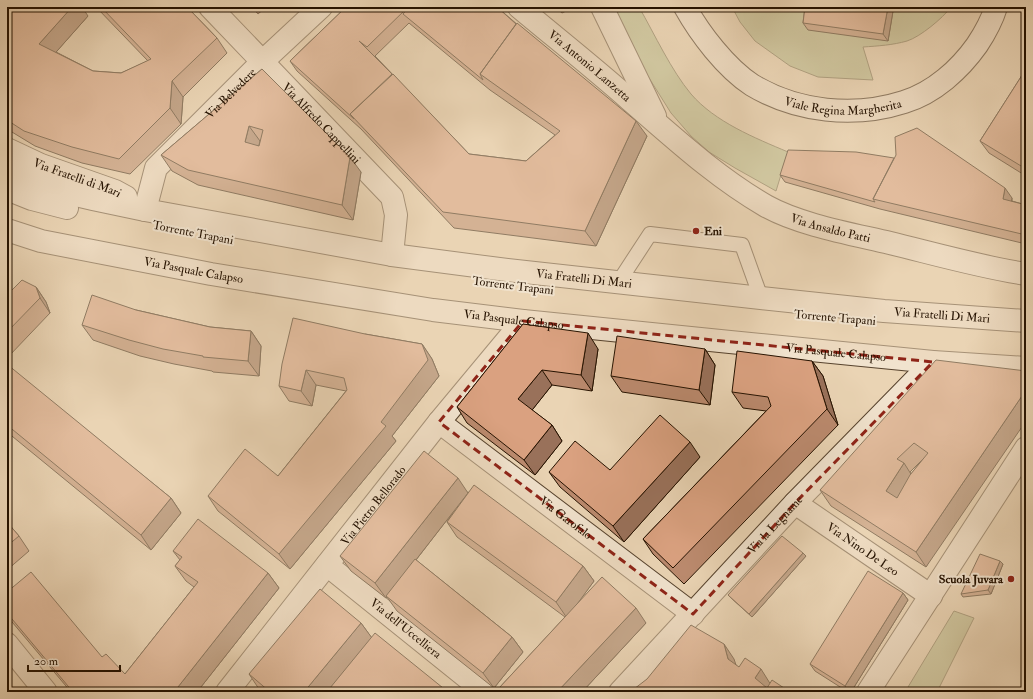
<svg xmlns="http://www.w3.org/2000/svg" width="1033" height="699" font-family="'IM FELL Double Pica',serif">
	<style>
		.green { fill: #b7bc8c; stroke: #6e6746 }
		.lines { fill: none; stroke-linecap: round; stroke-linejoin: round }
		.lane-casing { stroke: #56422d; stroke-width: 16 }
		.street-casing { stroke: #56422d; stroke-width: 24 }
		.secondary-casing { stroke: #251200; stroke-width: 24 }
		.lane { stroke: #f1e3ce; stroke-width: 14 }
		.street { stroke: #f1e3ce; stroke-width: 22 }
		.secondary { stroke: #f1e3ce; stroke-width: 22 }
		.wall { fill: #bb8a6e; stroke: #251200; fill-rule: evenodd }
		.shaded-wall { fill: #99715a; stroke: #251200 }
		.building { fill: #daa180; stroke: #251200; fill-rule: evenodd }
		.marked { fill: none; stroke: #8f2418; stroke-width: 3; stroke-dasharray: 8 5; stroke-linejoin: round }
		.poi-dot { fill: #8f2418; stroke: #f1e3ce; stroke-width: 1.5 }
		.labels { text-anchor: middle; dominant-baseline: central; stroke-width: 4; stroke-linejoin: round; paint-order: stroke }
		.street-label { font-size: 12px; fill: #251200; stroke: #f1e3ce }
		.poi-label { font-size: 12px; font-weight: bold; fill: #251200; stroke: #f1e3ce; text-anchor: start }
	</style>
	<rect width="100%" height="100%" fill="#ead4b4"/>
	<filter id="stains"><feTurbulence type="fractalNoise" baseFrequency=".005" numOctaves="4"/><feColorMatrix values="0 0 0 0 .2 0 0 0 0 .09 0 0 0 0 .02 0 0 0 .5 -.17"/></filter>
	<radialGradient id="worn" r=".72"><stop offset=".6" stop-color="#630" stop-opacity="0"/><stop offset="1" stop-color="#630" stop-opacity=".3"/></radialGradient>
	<path class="green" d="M612,7H639C655,35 671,70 691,94C715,122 755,138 788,152L776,191L735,168L709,152L691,136L671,113L639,62Z
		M732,7H951C943,18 920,37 907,41C893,45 878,46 863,47L873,80L818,77L790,66L755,41L740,22Z
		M954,611L974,618L937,692H905Z"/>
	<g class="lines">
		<g class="lane-casing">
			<path id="lane" d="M618,283L650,234L742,245L761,298"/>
		</g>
		<g class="street-casing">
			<g id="street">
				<path id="s1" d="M210,7L392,197L396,215L392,255"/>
				<path id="s2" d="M519,7C556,38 594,68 630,100C674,138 716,177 766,206C800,225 852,234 890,243C935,254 980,267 1026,274"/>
				<path d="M602,7L655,116"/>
				<path id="s3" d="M7,149L41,165L115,191L126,197"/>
				<path id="s4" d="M7,172L46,188L93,199L145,210L392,255L507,270L761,298L884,311L1026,321"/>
				<path d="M7,189L32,199L67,208"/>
				<path id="s5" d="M145,210L156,168L263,61L321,7"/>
				<path id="s6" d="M7,230L41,241L211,274L433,310L523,321L730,342L933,362L1026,368"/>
				<path id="s7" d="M439,422L693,614"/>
				<path id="s8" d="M795,503L931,596"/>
				<path id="s9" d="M327,565L485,692"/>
				<path d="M7,644L46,692"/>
				<path id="s10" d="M227,692L439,422L523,321"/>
				<path id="s11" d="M620,692L795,503L933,362"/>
				<path d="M868,692L1026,448"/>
			</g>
		</g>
		<g class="secondary-casing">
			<g id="secondary">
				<path id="s12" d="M685,7C700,34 726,68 752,85C797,112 854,118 904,102C934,93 960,69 977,45C985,33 992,20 996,7"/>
			</g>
		</g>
		<use href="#lane" class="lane"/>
		<use href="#street" class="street"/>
		<use href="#secondary" class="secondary"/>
	</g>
	<path class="wall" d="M7,7L88,16L56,52L93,71L121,73L148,61L96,7H187L217,38L227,53L183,97L181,124L130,174L82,163L35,146L7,129Z
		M252,7H266L258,14Z
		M346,7H497L647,136L596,246L454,228L361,129L297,71L290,61ZM409,23L490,90L555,135L526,161L469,154L375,56Z
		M555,7H572V8L562,13Z
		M805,7H891L893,11L888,41L808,30L803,23Z
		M262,69L361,172L353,220L198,185L172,171L161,155Z
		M1026,69V176L989,153L980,141Z
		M780,175L1012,198V201L1026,205V244L880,209L785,182Z
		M7,287L11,291L36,287L46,302L50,313L9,356L7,353Z
		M136,310L210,327L251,331L261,346L259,376L213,372L212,371L174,364L140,356L93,340L82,325Z
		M523,324L598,349L592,391L552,385L532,410L552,425L562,441L535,475L467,423L457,407Z
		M365,334L422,344L432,359L439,376L392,436L396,441L290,569L218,511L208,496L278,476L346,391L316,385L312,406L289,401L279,386Z
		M705,349L715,365L710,405L622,392L611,376Z
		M812,361L823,376L838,425L684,584L653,554L643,539L766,411L743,408L732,392Z
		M7,366L171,498L181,513L151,550L7,432Z
		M1026,371L926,567L831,506L820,490ZM923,459L911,474L910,472Z
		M700,457L624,542L560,487L549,472L610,470Z
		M468,492L583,566L594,581L577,604L646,623L582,692H504L500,687L565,617L457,537L447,522L453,512L416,560L512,637L523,652L494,688L397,611L387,597L386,598L351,571L340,556Z
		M7,522L19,536L29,551L7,570Z
		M173,551L268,573L279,588L197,692H71L7,616V592L125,674L194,587L186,581L175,566L180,560Z
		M803,553L806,556L752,617L731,598L728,595Z
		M1000,561L1003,564L991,594L963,597L961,594Z
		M903,593L908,600L851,692H848L815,671L810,664Z
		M361,623L371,637L448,692H333L330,688L327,692H263L259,689L249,674Z"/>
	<path class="shaded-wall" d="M72,7H82L88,16L50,59L39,44Z
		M888,7H891L893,11L888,41L883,34Z
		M172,81L183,97L181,124L170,108Z
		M636,121L647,136L596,246L585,231Z
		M249,126L260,141L256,158L245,142Z
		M350,157L361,172L353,220L342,205Z
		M1005,188L1012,198L1010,209L1003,199Z
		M36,287L46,302L50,313L40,298Z
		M251,331L261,346L259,376L248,361Z
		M588,333L598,349L592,391L581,375Z
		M422,344L432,359L439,376L392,436L396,441L290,569L279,554Z
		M705,349L715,365L710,405L699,390Z
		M812,361L823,376L838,425L827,409Z
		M306,370L316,385L312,406L301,391Z
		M542,370L552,385L529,414L518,399Z
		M1026,390V421L926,567L916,552Z
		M552,425L562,441L535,475L524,460Z
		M690,442L700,457L624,542L613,526Z
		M904,463L914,479L897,506L886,491Z
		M458,478L468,493L387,597L386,596L387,597L386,598L375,583Z
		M171,498L181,513L151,550L141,535Z
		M803,553L806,556L752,617L749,614Z
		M1000,561L1003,564L991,594L988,590Z
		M583,566L594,581L567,618L556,602Z
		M268,573L279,588L197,692H174Z
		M903,593L908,600L851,692H849L845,686Z
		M636,608L646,623L582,692H557Z
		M361,623L372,638L327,692H304Z
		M512,637L523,652L494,688L483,673Z
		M724,644L734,659L739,674L728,659Z
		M761,669L771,685L766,692L755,678Z"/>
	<path class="building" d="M7,7H72L39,44L93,71L121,73L151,59L101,7H187L217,38L172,81L170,108L119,159L72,147L24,131L7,120Z
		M346,7H408L367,47L359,41L392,74L350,114L354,119L290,61Z
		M409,7H497L516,24L480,74L483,80L403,14Z
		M805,7H888L883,34L803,23Z
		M517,23L636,121L585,231L443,212L350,114L393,74L469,154L526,161L560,131L480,74Z
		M262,69L350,157L342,205L188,170L161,155ZM249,126L263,130L259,146L245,142Z
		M1026,69V169L980,141Z
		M917,128L1005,188L1003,199L1026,205V235L873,199L896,155L895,137Z
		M788,150L856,152L894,158L873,199L875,202L780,175Z
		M22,280L36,287L40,298L7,332V287L11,291Z
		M92,295L136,310L210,327L251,331L248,361L203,357V356L163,349L129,340L82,325Z
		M293,318L365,334L422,344L428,360L381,422L386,426L279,554L208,496L245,449L278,476L347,390L344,378L306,370L301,391L279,386L282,364Z
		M523,324L588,333L581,375L542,370L518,399L552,425L524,460L457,407Z
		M617,336L705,349L699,390L611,376Z
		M737,351L812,361L827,409L673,568L643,539L771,406L768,397L732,392Z
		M936,360L1026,371V390L916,552L820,490ZM914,443L928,453L910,475L897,498L886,491L904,463L897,459Z
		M8,365L171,498L141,535L7,425V366Z
		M660,415L690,442L613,526L549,472L575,441L610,470Z
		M424,451L458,478L375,583L340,556Z
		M474,485L583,566L556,602L447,522Z
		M198,519L268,573L174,692H73L7,613V592L31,572L102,657L106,654L125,674L198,582L175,566L182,557L173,551Z
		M7,522L19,536L7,546Z
		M782,536L803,553L749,614L728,595Z
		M980,554L1000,561L988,590L961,594Z
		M415,559L512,637L483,673L386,596Z
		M868,571L903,593L845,686L810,664Z
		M602,577L636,608L557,692H506L500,687Z
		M320,589L361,623L304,692H270L249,674Z
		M691,625L724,644L728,659L739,667L745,658L761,669L755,678L767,688L772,680L790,692H631L634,689L647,679Z
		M375,633L448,692H335L330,688Z"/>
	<path d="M0 0H1033V699H0ZM523,321L933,362L795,503L693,614L439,422Z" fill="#ead4b4" fill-opacity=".55" fill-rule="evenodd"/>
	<path class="marked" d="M523,321L933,362L795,503L693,614L439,422Z"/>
	<g class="poi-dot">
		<circle cx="696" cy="231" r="4"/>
		<circle cx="1011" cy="579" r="4"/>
	</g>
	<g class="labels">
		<g class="street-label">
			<text stroke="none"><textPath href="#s2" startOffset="92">Via Antonio Lanzetta</textPath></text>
			<text stroke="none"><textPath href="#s5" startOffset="149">Via Belvedere</textPath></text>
			<text stroke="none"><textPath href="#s12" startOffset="199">Viale Regina Margherita</textPath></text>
			<text stroke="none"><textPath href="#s1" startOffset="161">Via Alfredo Cappellini</textPath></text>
			<text stroke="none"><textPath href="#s3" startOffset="76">Via Fratelli di Mari</textPath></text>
			<text stroke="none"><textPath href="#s2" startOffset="386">Via Ansaldo Patti</textPath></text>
			<text transform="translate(193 233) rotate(11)">Torrente Trapani</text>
			<text stroke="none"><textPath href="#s6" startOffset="191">Via Pasquale Calapso</textPath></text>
			<text stroke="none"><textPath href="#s4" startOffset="588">Via Fratelli Di Mari</textPath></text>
			<text transform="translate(513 286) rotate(7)">Torrente Trapani</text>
			<text stroke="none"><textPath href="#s4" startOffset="948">Via Fratelli Di Mari</textPath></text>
			<text transform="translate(835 318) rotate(5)">Torrente Trapani</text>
			<text stroke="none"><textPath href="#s6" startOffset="515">Via Pasquale Calapso</textPath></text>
			<text stroke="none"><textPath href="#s6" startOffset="839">Via Pasquale Calapso</textPath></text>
			<text stroke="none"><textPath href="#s10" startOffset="237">Via Pietro Bellorado</textPath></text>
			<text stroke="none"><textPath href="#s7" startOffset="159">Via Garofalo</textPath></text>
			<text stroke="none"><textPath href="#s11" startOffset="228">Via la Legname</textPath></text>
			<text stroke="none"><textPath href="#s8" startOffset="82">Via Nino De Leo</textPath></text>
			<text stroke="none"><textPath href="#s9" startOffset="101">Via dell'Uccelliera</textPath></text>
		</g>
		<g class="poi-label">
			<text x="704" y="231">Eni</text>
			<text x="1003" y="579" text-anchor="end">Scuola Juvara</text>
		</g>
	</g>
	<rect width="1033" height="699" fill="none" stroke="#ead4b4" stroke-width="24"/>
	<rect x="8" y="8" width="1017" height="683" fill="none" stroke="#251200" stroke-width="2"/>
	<rect x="12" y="12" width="1009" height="675" fill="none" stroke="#251200"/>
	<path d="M28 665v6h92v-6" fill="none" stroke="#251200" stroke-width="2"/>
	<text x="34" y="665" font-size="12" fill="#251200" stroke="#f1e3ce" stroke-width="3" paint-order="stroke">20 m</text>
	<rect width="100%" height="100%" filter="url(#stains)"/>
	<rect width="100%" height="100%" fill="url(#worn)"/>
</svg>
